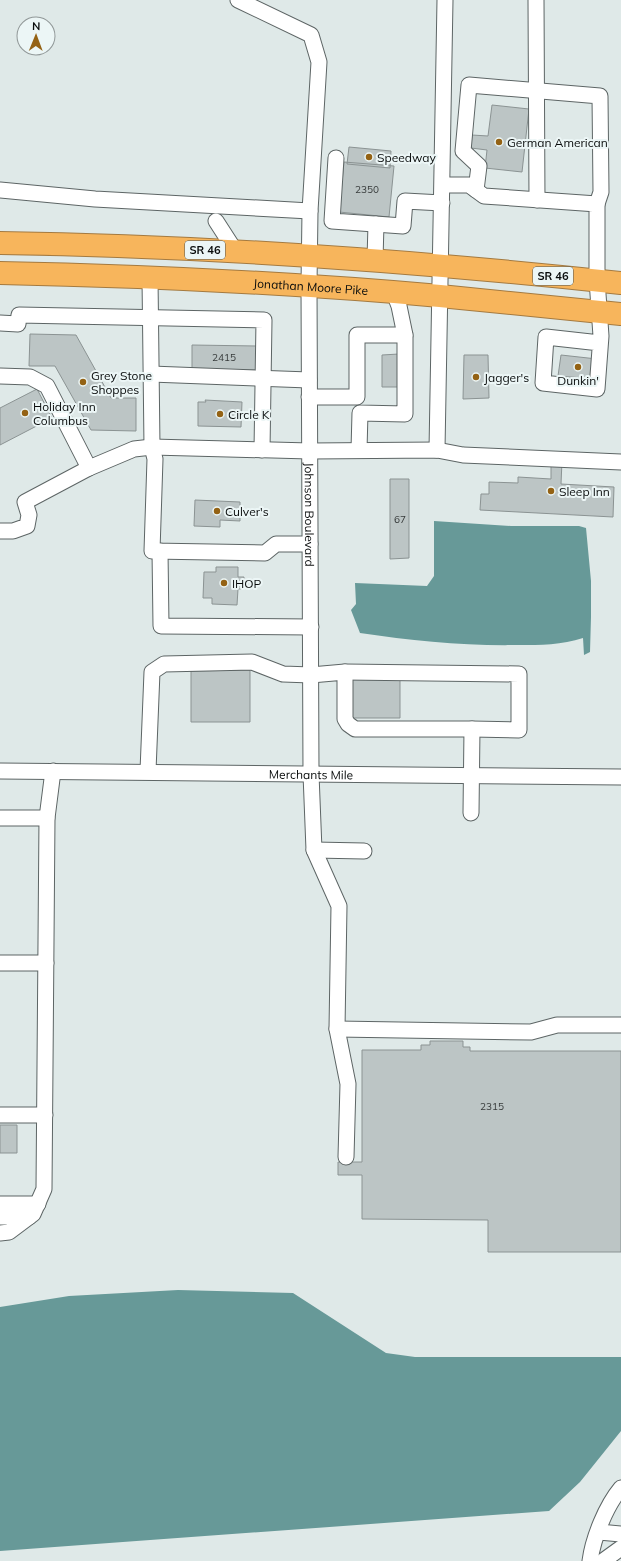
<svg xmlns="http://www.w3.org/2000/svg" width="621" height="1561" font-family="Mulish,sans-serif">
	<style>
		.water { fill: #679998 }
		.building { fill: #bcc5c5; stroke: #8b9393 }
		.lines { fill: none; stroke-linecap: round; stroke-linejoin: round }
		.minor-casing { stroke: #5d6565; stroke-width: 17 }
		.highway-casing { stroke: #a47a40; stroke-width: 24 }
		.minor { stroke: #fff; stroke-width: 15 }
		.highway { stroke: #f7b55c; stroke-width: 22 }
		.poi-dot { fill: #946214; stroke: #ecf6f6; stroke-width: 1.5 }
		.labels { text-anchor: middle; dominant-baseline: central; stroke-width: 4; stroke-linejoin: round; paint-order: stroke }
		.number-label { font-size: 10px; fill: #363a3a }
		.shield { fill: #ecf6f6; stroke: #4d5252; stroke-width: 1 }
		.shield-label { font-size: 11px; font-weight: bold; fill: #090c0c }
		.poi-label { font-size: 12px; fill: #090c0c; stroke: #ecf6f6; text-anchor: start }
		.street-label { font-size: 12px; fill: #090c0c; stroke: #ecf6f6 }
	</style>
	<rect width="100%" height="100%" fill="#dfe9e8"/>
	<path class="water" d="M434,521L511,526H579L586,528L591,581V617L590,652L584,655L583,638C562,645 540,645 519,645C465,646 413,641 360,633L351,610L356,604L355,583L427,586L434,576Z
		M178,1290L293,1293L386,1353L415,1357H621V1431L580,1482L549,1511L0,1551V1307L69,1296Z"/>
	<path class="building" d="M492,105L529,109L522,172L485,168L487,150L471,148L472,135L488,136Z
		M349,147L391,151L390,168L347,164Z
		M344,162L394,166L389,217L339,212Z
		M30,334L76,335L111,398H136V431L91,430L55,366H29Z
		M192,345L257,346L256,370L192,369Z
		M399,354V387H382V355Z
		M464,355H488L489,398L463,399Z
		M561,355L597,359L595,379L558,376Z
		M37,389L52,418L0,445V408Z
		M205,400L242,402L241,427L198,426V402H206Z
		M551,461H562L561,484L614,487L613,517L480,510L481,494H489V482L518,483V477L551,479Z
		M390,479H409V558L390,559Z
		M195,500L240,502V521L220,520V527L194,526Z
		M216,567H238V577H244V589H238L237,605L212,604V598H203L204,572H216Z
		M250,670V722H191V671Z
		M351,676H400V718H351Z
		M430,1041H463V1047H470V1051H621V1252H488V1220L362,1219V1175H338V1162H362V1050H421V1045H430Z
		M0,1125H17V1153H0Z"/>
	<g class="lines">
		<g class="minor-casing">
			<g id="minor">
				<path id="s1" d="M238,0L311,35L319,62L310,211L309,286L311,774L314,850L339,906L337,1029L348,1084L346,1157"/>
				<path d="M536,0L537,200"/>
				<path d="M336,158L332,221L403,226L405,201L442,203"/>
				<path d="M443,185H469L484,196L597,204V280L601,336L597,389L543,383L546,337L600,343"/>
				<path d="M0,190L95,199L310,211"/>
				<path d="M476,190L479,166L463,151L469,85L600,96L601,192L597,204"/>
				<path d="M216,221L236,252"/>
				<path d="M375,260L376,224"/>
				<path d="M150,278L152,447L155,459L152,551L265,553L276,544H310"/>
				<path d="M394,293L399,306L405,335"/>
				<path d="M0,323L18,324L19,315L264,320L262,450"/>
				<path d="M151,374L309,380"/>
				<path d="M0,376L30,377L47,386L89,468"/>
				<path d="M309,397H357V335H405V414L360,413L359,450"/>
				<path d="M437,450L445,0"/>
				<path d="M0,531H13L27,526L29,515L25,502L89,468L134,449L152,447L310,451L437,450L463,455L621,462"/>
				<path d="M160,551L161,626L311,627"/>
				<path d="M345,672L519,674V730L472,729"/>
				<path id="s2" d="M0,771L621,777"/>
				<path d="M148,771L152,672L164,664L252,662L283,674L311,675L345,672V719L348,724L355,729H472L471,813"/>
				<path d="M0,818H47"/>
				<path d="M314,850L364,851"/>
				<path d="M0,963H46"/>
				<path d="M337,1029L531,1032L557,1025H621"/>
				<path d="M0,1115H45"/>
				<path d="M0,1204H38"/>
				<path d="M0,1217H29"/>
				<path d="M0,1233L9,1232L33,1214L44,1189L47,818L53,771"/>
				<path d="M599,1532L621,1534"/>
				<path d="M590,1561C593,1538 606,1506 621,1488"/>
				<path d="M603,1561L621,1548"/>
			</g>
		</g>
		<g class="highway-casing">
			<g id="highway">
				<path d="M0,243C208,246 415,261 621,283"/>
				<path id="s3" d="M0,273C147,276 294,283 440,296C501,302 561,308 621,314"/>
			</g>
		</g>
		<use href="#minor" class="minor"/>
		<use href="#highway" class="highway"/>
	</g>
	<g class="poi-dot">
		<circle cx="499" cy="142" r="4"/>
		<circle cx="369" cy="157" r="4"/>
		<circle cx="578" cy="367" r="4"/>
		<circle cx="476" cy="377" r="4"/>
		<circle cx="83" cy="382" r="4"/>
		<circle cx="25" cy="413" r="4"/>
		<circle cx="220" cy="414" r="4"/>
		<circle cx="551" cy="491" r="4"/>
		<circle cx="217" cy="511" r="4"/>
		<circle cx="224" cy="583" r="4"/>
	</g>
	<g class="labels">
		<g class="number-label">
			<text x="367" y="189">2350</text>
			<text x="224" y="357">2415</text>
			<text x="400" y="519">67</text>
			<text x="492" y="1106">2315</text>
		</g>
		<g class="shield">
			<rect x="185" y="241" width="40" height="18" rx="3"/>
			<rect x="533" y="267" width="40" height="18" rx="3"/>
		</g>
		<g class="shield-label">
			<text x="205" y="250">SR 46</text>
			<text x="553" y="276">SR 46</text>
		</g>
		<g class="poi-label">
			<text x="507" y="142">German American</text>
			<text x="377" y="157">Speedway</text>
			<text x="91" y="375">Grey Stone<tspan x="91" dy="14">Shoppes</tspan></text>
			<text x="484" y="377">Jagger's</text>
			<text x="578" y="380" text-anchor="middle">Dunkin'</text>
			<text x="33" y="406">Holiday Inn<tspan x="33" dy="14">Columbus</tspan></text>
			<text x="228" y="414">Circle K</text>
			<text x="559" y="491">Sleep Inn</text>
			<text x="225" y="511">Culver's</text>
			<text x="232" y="583">IHOP</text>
		</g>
		<g class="street-label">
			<text stroke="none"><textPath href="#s3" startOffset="311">Jonathan Moore Pike</textPath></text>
			<text stroke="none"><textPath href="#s1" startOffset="562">Johnson Boulevard</textPath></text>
			<text stroke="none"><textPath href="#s2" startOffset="311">Merchants Mile</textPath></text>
		</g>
	</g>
	<g transform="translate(36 36) rotate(1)"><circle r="19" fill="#ecf6f6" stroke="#919898"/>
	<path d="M0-3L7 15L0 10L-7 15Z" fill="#946214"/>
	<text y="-6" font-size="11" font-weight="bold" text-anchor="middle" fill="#090c0c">N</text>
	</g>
</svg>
